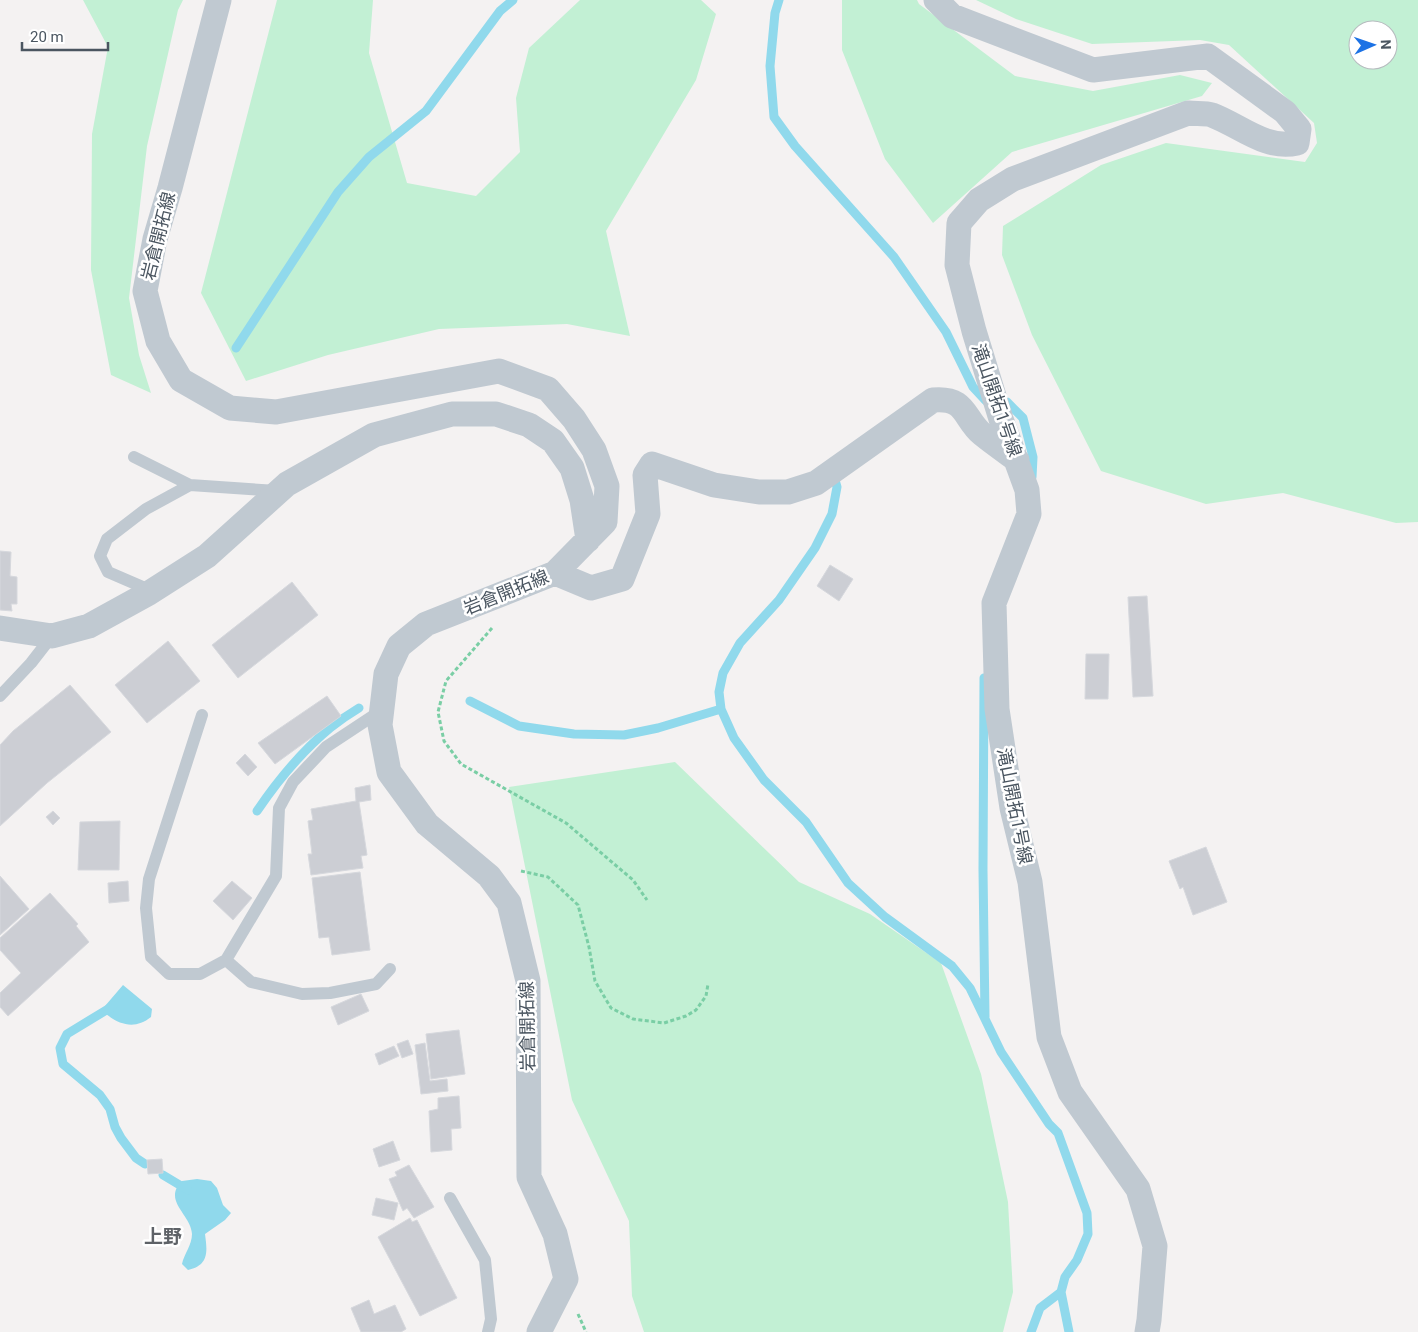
<svg xmlns="http://www.w3.org/2000/svg" width="1418" height="1332" font-family="Roboto,'Noto Sans JP',sans-serif">
	<style>
		.green { fill: #c2f0d4; fill-rule: evenodd }
		.water { fill: #90d9ec }
		.lines { fill: none; stroke-linecap: round; stroke-linejoin: round }
		.stream { stroke: #90d9ec; stroke-width: 9 }
		.building { fill: #ccced4; stroke: #d6d8dd }
		.path { stroke: #7acea5; stroke-width: 3; stroke-dasharray: 4 2.5; stroke-linecap: butt }
		.service { stroke: #c0c9d1; stroke-width: 12 }
		.minor { stroke: #c0c9d1; stroke-width: 25 }
		.labels { text-anchor: middle; dominant-baseline: central; stroke-width: 5; stroke-linejoin: round; paint-order: stroke }
		.street-label { font-size: 18px; fill: #4a5560; stroke: #fff }
		.neighbourhood-label { font-size: 19px; font-weight: bold; fill: #5e6267; stroke: #fff }
	</style>
	<rect width="100%" height="100%" fill="#f4f2f2"/>
	<path class="green" d="M83,0H183L178,10L147,146L129,298L139,355L151,393L111,375L91,270L92,134L108,47Z
		M277,0H373L369,53L407,183L476,196L520,152L516,98L529,48L580,0H701L716,14L696,80L606,231L630,336L567,324L439,329L328,355L246,381L201,293Z
		M842,0H917L919,4L1015,76L1093,91L1180,75L1212,83L1202,96L1012,152L933,223L885,159L842,50Z
		M976,0H1418V522L1396,523L1283,493L1206,504L1101,471L1032,335L1002,255L1003,226L1101,165L1166,143L1305,162L1317,143L1314,123L1229,45L1200,40L1092,44L1016,19ZM1358,30H1388V60H1358Z
		M675,762L799,882L870,914L941,963L981,1074L1008,1202L1013,1292L1003,1332H644L632,1296L629,1221L572,1100L509,787Z"/>
	<path class="water" d="M123,985L152,1009L151,1017C136,1029 121,1026 106,1014L105,1006Z
		M197,1179L211,1181L217,1188L223,1205L231,1213L225,1220L205,1234C207,1250 210,1265 188,1270L182,1264C184,1254 192,1245 192,1234C191,1214 162,1201 182,1181Z"/>
	<g class="lines">
		<path class="stream" d="M779,0L775,13L770,66L774,117L795,146L894,257L946,332L973,387L986,401
			M236,348L338,192L369,157L426,111L500,11L513,0
			M1007,402L1023,418L1033,457L1032,477
			M835,480L837,487L832,514L815,548L779,600L740,643L723,673L719,692L721,709L734,738L764,780L806,822L848,883L885,917L952,966L970,988L1001,1052L1049,1124L1058,1133L1087,1213L1088,1234L1077,1260L1065,1277L1061,1292L1069,1332
			M984,678L983,870L985,1017
			M470,701L519,726L574,734L624,735L658,728L721,709
			M257,811C278,780 301,752 330,728C339,721 349,714 359,708
			M113,1006L67,1034L60,1048L63,1064L100,1095L110,1109L115,1127L121,1138L136,1158L145,1164
			M163,1175L188,1190
			M1031,1332L1040,1308L1061,1292"/>
	</g>
	<path class="building" d="M0,551L11,552L10,576L17,577V604H11L12,611L0,610Z
		M830,565L853,579L839,601L817,586Z
		M292,582L318,615L238,678L212,645Z
		M1147,596L1153,696L1133,697L1128,597Z
		M168,641L200,681L147,723L115,685Z
		M1086,654H1109L1108,699H1085Z
		M70,685L111,732L47,783L0,826V745L13,731Z
		M327,696L341,716L275,764L258,743Z
		M245,754L257,767L248,776L236,763Z
		M370,785L371,800L359,802L367,855L361,856L363,868L311,875L308,854H312L308,821L313,820L311,809L356,801L355,788Z
		M53,811L60,818L53,825L46,817Z
		M120,821L119,870H78L80,822Z
		M1206,847L1227,902L1193,915L1183,887L1180,889L1169,861Z
		M360,872L370,950L332,955L329,937L319,938L312,878Z
		M0,876L29,909L0,935Z
		M128,881L129,901L109,903L108,883Z
		M232,881L252,898L233,920L213,901Z
		M50,893L78,924L76,926L89,942L8,1016L0,1007V993L21,973L0,950V938Z
		M361,994L369,1011L338,1025L331,1007Z
		M459,1030L465,1074L431,1079L426,1034Z
		M408,1040L413,1054L402,1058L397,1044Z
		M425,1043L430,1081L447,1079L448,1091L421,1094L415,1045Z
		M394,1046L399,1056L379,1065L375,1054Z
		M459,1096L461,1128L451,1129L452,1150L431,1152L429,1111L438,1109V1098Z
		M393,1141L400,1160L379,1167L373,1149Z
		M162,1159L163,1173L148,1174L147,1160Z
		M409,1165L434,1207L414,1218L407,1208L403,1211L389,1179L397,1176L395,1172Z
		M376,1198L398,1203L394,1220L372,1215Z
		M410,1218L412,1222L417,1220L457,1298L420,1316L378,1237Z
		M369,1300L374,1314L395,1305L406,1329L401,1332H361L351,1308Z"/>
	<g class="lines">
		<path class="path" d="M492,628L446,681L438,712L444,741L461,764L566,823L633,880L647,900
			M521,871L548,877L578,905L589,947L595,981L611,1008L633,1019L664,1023L686,1016L696,1010L706,996L708,984
			M578,1314L586,1332"/>
		<path class="service" d="M134,457L190,485L277,491
			M152,591L108,572L100,556L107,539L146,509L190,485
			M0,696L31,663L52,636
			M202,715L149,879L146,908L151,957L169,974H200L226,960L276,876L279,808L293,782L326,747L382,710
			M226,960L251,982L302,994L330,993L376,984L390,969
			M450,1198L485,1260L491,1319L488,1332"/>
		<path class="minor" d="M219,0L170,188L155,239L145,291L158,341L181,380L230,408L276,412L499,371L548,389L574,419L594,450L607,486L605,522L555,573L426,624L399,646L386,674L380,725L389,772L427,824L489,876L509,903L528,981L529,1177L555,1234L566,1279L539,1332
			M936,0L952,16L1093,70L1208,56L1285,112L1299,129L1297,143C1265,150 1241,126 1212,115C1205,113 1196,114 1188,113L1013,179L979,200L959,223L957,265L974,331L1001,419L1027,490L1029,514L994,603L997,709L1012,808L1030,882L1049,1037L1070,1092L1138,1189L1155,1246L1149,1320L1147,1332
			M555,573L591,588L622,579L648,514L645,475L652,464L714,485L759,492H788L816,483L933,400C967,397 963,418 982,434C993,443 1006,452 1017,460
			M0,628L52,636L89,626L149,593L207,556L287,484L374,435L452,414H496L529,425L553,441L572,468L582,500L588,540"/>
	</g>
	<g class="labels">
		<g class="street-label">
			<text transform="translate(158 236) rotate(-76)">岩倉開拓線</text>
			<text transform="translate(997 400) rotate(71)">滝山開拓1号線</text>
			<text transform="translate(506 592) rotate(-22)">岩倉開拓線</text>
			<text transform="translate(1015 806) rotate(79)">滝山開拓1号線</text>
			<text transform="translate(527 1026) rotate(-91)">岩倉開拓線</text>
		</g>
		<g class="neighbourhood-label">
			<text x="163" y="1236">上野</text>
		</g>
	</g>
	<g transform="translate(1373 45) rotate(88)"><circle r="24" fill="#ffffff" stroke="#b7bbbf"/>
	<path d="M0-4L9 19L0 12L-9 19Z" fill="#1c72e5"/>
	<text y="-8" font-size="14" font-weight="bold" text-anchor="middle" fill="#4a5560">N</text>
	</g>
	<path d="M22 42v8h86v-8" fill="none" stroke="#4a5560" stroke-width="2.5"/>
	<text x="30" y="42" font-size="15" fill="#4a5560" stroke="#ffffff" stroke-width="4" paint-order="stroke">20 m</text>
</svg>
